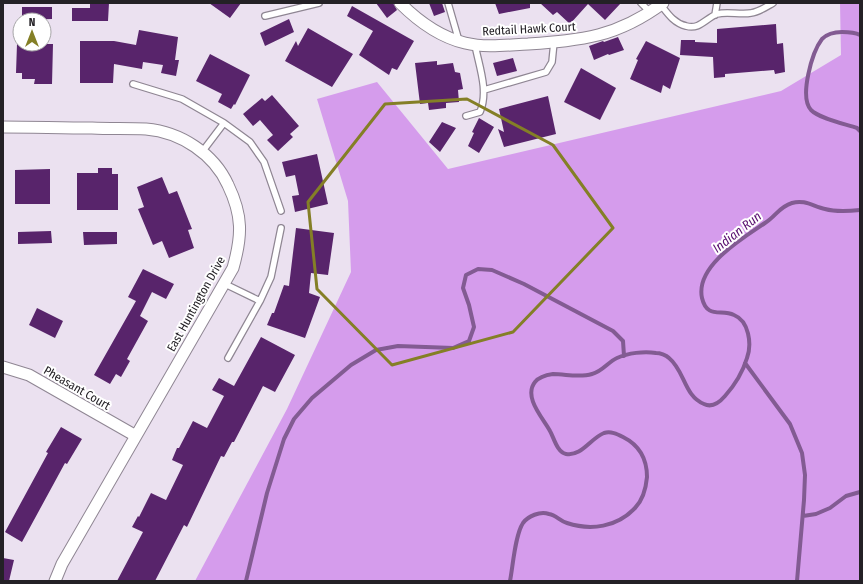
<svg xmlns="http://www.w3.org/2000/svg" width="863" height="584" font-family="'Fira Sans Condensed',sans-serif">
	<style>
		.forest { fill: #d59cec }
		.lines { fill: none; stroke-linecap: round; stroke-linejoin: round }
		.stream { stroke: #825b92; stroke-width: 4 }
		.building { fill: #58246b }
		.service-casing { stroke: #8f8693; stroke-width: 8 }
		.minor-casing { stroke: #8f8693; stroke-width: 13 }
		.service { stroke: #fff; stroke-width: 5.5 }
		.minor { stroke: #fff; stroke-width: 11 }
		.marked { fill: none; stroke: #847f26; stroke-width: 3; stroke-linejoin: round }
		.labels { text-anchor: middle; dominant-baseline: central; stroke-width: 4; stroke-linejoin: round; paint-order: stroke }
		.street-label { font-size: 12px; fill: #242126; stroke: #fff }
		.water-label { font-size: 13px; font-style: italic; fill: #570d6e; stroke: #fff }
	</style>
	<rect width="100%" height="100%" fill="#ebe1f0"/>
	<path class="forest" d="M840,3H860V581H195L287,409L351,272L348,201L317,99L377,82L448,169L781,91L841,55Z"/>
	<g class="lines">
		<path class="stream" d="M860,35C854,32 849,32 842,32C835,32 827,34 822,39C812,52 799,97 811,110C820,119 845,124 857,128L860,131
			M745,363L790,424L802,453L805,475L804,500L797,581
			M803,516L816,514L830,508L846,496L860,492
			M246,581L267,493L284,439L294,419L312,398L351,365L376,350L398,346L453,348L469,341L474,327L469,305L463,288L466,275L478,269L492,270L524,284L613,331L623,341L624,356
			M510,581C513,566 515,535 523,523C528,516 540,511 549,514C556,515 560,521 567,523C591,531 617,527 635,508C643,500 646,488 647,477C647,459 639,445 623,437C617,434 611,431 604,433C591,438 581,457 566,454C557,452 554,438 550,431C543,418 523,397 535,382C539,377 546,375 553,374C566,374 579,378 592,374C602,372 608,362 617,358C628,353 644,351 656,353C660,353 666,355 669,358C685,371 684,396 704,404C712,408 719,403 725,396C734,386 743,371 747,358C752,344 749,321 734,315C721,309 707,319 702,298C695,266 743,238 765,223C776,216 779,207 792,203C805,199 814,207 825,209C836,212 850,211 860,210"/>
	</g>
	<path class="building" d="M90,3H109L108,21H72V8H90Z
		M209,3H241L230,18Z
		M376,3H393L397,10L387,18Z
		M429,3H442L445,12L434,16Z
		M495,3H530V8L499,14Z
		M540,3H621L605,20L588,4L570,24L557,12L553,15Z
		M352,6L414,41L397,70L392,68L389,75L359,55L373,31L347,16Z
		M22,7H52V19L22,20Z
		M289,19L294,32L265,46L260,33Z
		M776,24L777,44L783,43L785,72L775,74L774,70L725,74V77L714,78L713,57L680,55L681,40H695V42L717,43V29Z
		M308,28L353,54L332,87L285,61L296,41L298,46Z
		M139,30L178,37L175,60H179L176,76L161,73L163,65L143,62L142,69L114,64L113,83H80V41H114L136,45Z
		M618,37L624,50L609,55L608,54L594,60L589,46L603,41L604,42Z
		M646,41L680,58L670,89L663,85L661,93L630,79L638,60L636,59Z
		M17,44H53L52,84H34L35,79H22V73H16Z
		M210,54L250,75L235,105L234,104L231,109L218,102L222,94L196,81Z
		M513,58L517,71L497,76L493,63Z
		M437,61V65L453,63L455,72L460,73L463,89L458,90L459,102L446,103V108L429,110L428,103L420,104L415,63Z
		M581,68L616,88L600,120L564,102Z
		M272,95L299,126L290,134L293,137L278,151L267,140L273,135L260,120L253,126L243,114L262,98L265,101Z
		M548,96L556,134L504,147L498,129L504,132L499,109Z
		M479,118L494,127L479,153L468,146L474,133L472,132Z
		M442,122L456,128L440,152L429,142Z
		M317,154L328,204L295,212L292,196L299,195L295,175L286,177L282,162Z
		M98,168H112V174H118V210H77V173H98Z
		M50,169V204H15V170Z
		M162,177L169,194L177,191L192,229L188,230L194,248L169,258L162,241L153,245L138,209L144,207L137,187Z
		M296,228L334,233L328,275L311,273L309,293L320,297L305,338L267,325L272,313H274L284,285L289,286Z
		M51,231L52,243L18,244V232Z
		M83,232H117V244L84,245Z
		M143,269L174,284L166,299L152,292L140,316L148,321L127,359L130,361L121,377L116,374L110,384L94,375L136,301L128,297Z
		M37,308L63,321L55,338L29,325Z
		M261,337L295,355L275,392L263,386L234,442H232L224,457L221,456L187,527L184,525L155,581H117L143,532L132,527L138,516L139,517L151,493L166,500L183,465L172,460L177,448H179L193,421L207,428L224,396L212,390L219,378L234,386Z
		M61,427L82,439L67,464L65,463L22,542L5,532L48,453L46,452Z
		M3,558L14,560L9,581H3Z"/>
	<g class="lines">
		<g class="service-casing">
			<path id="service" d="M448,3L459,41
				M641,3L650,12
				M661,5C668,14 674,23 686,26C700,30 706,18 717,14C727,11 740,15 751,13C759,12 766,7 773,3
				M715,15L717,3
				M265,16L319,3
				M133,84L182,99L224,123L250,142L264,162L281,211
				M484,90L546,72L552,62L554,42
				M466,116L480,112C489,91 479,66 475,45
				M202,152L224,123
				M225,284L260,301
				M228,358L260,301L271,277L281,228"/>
		</g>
		<g class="minor-casing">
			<path id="minor" d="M400,3C418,21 440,37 465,43C486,48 507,45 528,44C583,40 617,37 663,3
				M3,127C33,127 62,128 92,128C110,129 128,128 146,129C181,132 214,154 228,185C243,216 242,236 233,268L62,564L55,581
				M3,367L29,375L136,436"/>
		</g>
		<use href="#service" class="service"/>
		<use href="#minor" class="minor"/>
	</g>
	<path class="marked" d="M467,99L553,145L613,228L513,332L392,365L317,289L308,202L385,104Z"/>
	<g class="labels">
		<g class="street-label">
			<text transform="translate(529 29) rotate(-3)">Redtail Hawk Court</text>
			<text transform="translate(196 304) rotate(-61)">East Huntington Drive</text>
			<text transform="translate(77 388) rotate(30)">Pheasant Court</text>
		</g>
		<g class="water-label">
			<text transform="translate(737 232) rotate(-38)">Indian Run</text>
		</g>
	</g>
	<rect width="863" height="584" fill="none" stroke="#242126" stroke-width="8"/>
	<g transform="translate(32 32)"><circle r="19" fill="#ffffff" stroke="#a7a6a8"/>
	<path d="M0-3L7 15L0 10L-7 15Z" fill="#847f26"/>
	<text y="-6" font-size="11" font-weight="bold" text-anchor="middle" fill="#242126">N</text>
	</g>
</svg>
